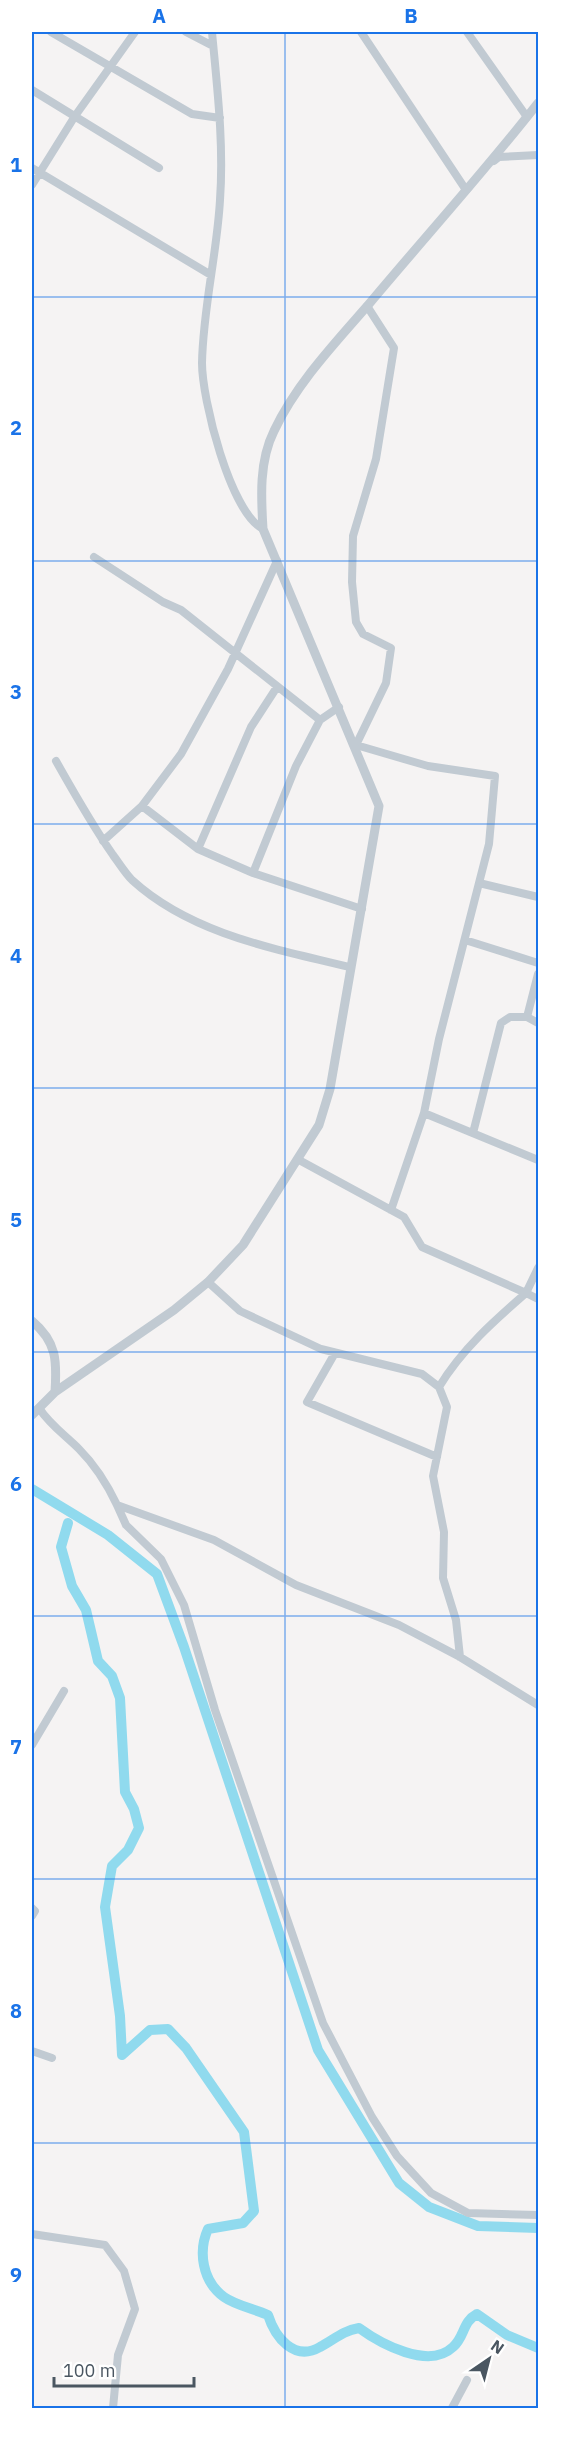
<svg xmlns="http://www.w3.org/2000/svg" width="570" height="2440" font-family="'IBM Plex Sans',sans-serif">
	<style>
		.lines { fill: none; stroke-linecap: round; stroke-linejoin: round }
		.canal { stroke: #90daee; stroke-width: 10 }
		.minor { stroke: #c1cad2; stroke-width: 8 }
		.tertiary { stroke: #c1cad2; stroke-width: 9 }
		.grid { fill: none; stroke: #1a73e8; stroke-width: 1.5; stroke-opacity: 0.55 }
		.neatline { fill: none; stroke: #1a73e8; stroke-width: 2 }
		.grid-label { font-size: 20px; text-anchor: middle; font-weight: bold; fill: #1a73e8 }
	</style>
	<rect width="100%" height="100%" fill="#f5f3f3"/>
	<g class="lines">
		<path class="canal" d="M32,1489L108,1535L157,1574L184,1647L318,2050L399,2183L429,2207L478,2226L538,2228
			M68,1523L61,1547L72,1586L86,1610L98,1661L112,1676L120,1698L125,1792L134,1809L139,1828L128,1850L112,1866L105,1907L120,2016L122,2055L150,2030L168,2029L186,2048L244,2132L254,2211L243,2223L208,2229C198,2251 202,2281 224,2297C235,2305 254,2309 268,2315C275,2337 294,2362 320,2347C335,2339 342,2331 359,2328C381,2344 429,2370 453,2347C465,2337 462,2322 477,2314L507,2335L538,2348"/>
		<path class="minor" d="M51,32L192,114L220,118
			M186,32L213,46
			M212,32C217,87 224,143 220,200C217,254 203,308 202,363C202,399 230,512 263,529
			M361,32L466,190L469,187
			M467,32L527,117
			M32,90L159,168
			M494,161L499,157L538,155
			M32,168L211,275
			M32,185L75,116L135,32
			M367,306L394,348L376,459L353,536L352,582L356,622L363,634L391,648L386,683L356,745L428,766L495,776L489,844L439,1039L424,1113L391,1210
			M94,557L163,602L181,610L320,720L339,707
			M56,761C74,793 92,825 113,855C119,863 125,873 132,880C191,934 275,949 350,967
			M142,806L198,849L253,873L362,909
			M103,841L142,806L181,754L228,669L277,561
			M198,849L251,727L277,687
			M253,873L296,766L320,720
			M479,883L538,897
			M465,940L538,963
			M538,974L527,1017L538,1023
			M424,1113L538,1160
			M473,1133L501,1023L510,1017H527
			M299,1160L404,1217L422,1247L526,1293C494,1321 462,1349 439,1387
			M538,1268L526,1293L538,1299
			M208,1282L240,1311L321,1349L422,1374L439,1387L447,1407L433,1476L444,1532L443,1578L456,1620L460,1657
			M335,1353L307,1402L437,1457
			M39,1408C50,1425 65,1435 79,1449C96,1466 107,1484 117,1505L214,1540L296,1585L399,1625L460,1657L538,1705
			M117,1505L126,1525L161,1559L184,1605L215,1710L323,2023L372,2117L397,2156L431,2193L468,2213L538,2215
			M32,1745L64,1691
			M32,1908L35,1911L32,1916
			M32,2051L52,2058
			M32,2234L105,2245L124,2271L135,2309L118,2355L113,2408
			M452,2408L467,2380"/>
		<path class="tertiary" d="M32,1321C57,1342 57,1361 55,1392
			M32,1415L55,1392L174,1310L208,1282L243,1245L319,1125L330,1089L379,806L263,529C261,497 259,461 274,431C296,384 335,343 369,304C425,237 484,172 538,103"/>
	</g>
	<path class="grid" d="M285,32V2408M32,297H538M32,561H538M32,824H538M32,1088H538M32,1352H538M32,1616H538M32,1879H538M32,2143H538"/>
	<rect width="570" height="2440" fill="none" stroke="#ffffff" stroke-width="66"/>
	<g transform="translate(489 2359) rotate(35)" stroke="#ffffff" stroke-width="4.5" paint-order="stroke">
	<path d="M0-4.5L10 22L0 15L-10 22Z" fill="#4a5661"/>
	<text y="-9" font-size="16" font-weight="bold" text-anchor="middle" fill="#4a5661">N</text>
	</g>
	<path d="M54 2377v9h140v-9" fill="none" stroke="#4a5661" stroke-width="3"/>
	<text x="63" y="2377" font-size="18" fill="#4a5661" stroke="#ffffff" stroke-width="4.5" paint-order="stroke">100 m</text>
	<rect x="33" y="33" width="504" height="2374" class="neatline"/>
	<g class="grid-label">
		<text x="159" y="23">A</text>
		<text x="411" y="23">B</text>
		<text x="16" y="172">1</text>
		<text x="16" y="435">2</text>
		<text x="16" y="699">3</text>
		<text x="16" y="963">4</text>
		<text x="16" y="1227">5</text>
		<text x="16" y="1491">6</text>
		<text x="16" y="1754">7</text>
		<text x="16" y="2018">8</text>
		<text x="16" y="2282">9</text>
	</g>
</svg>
